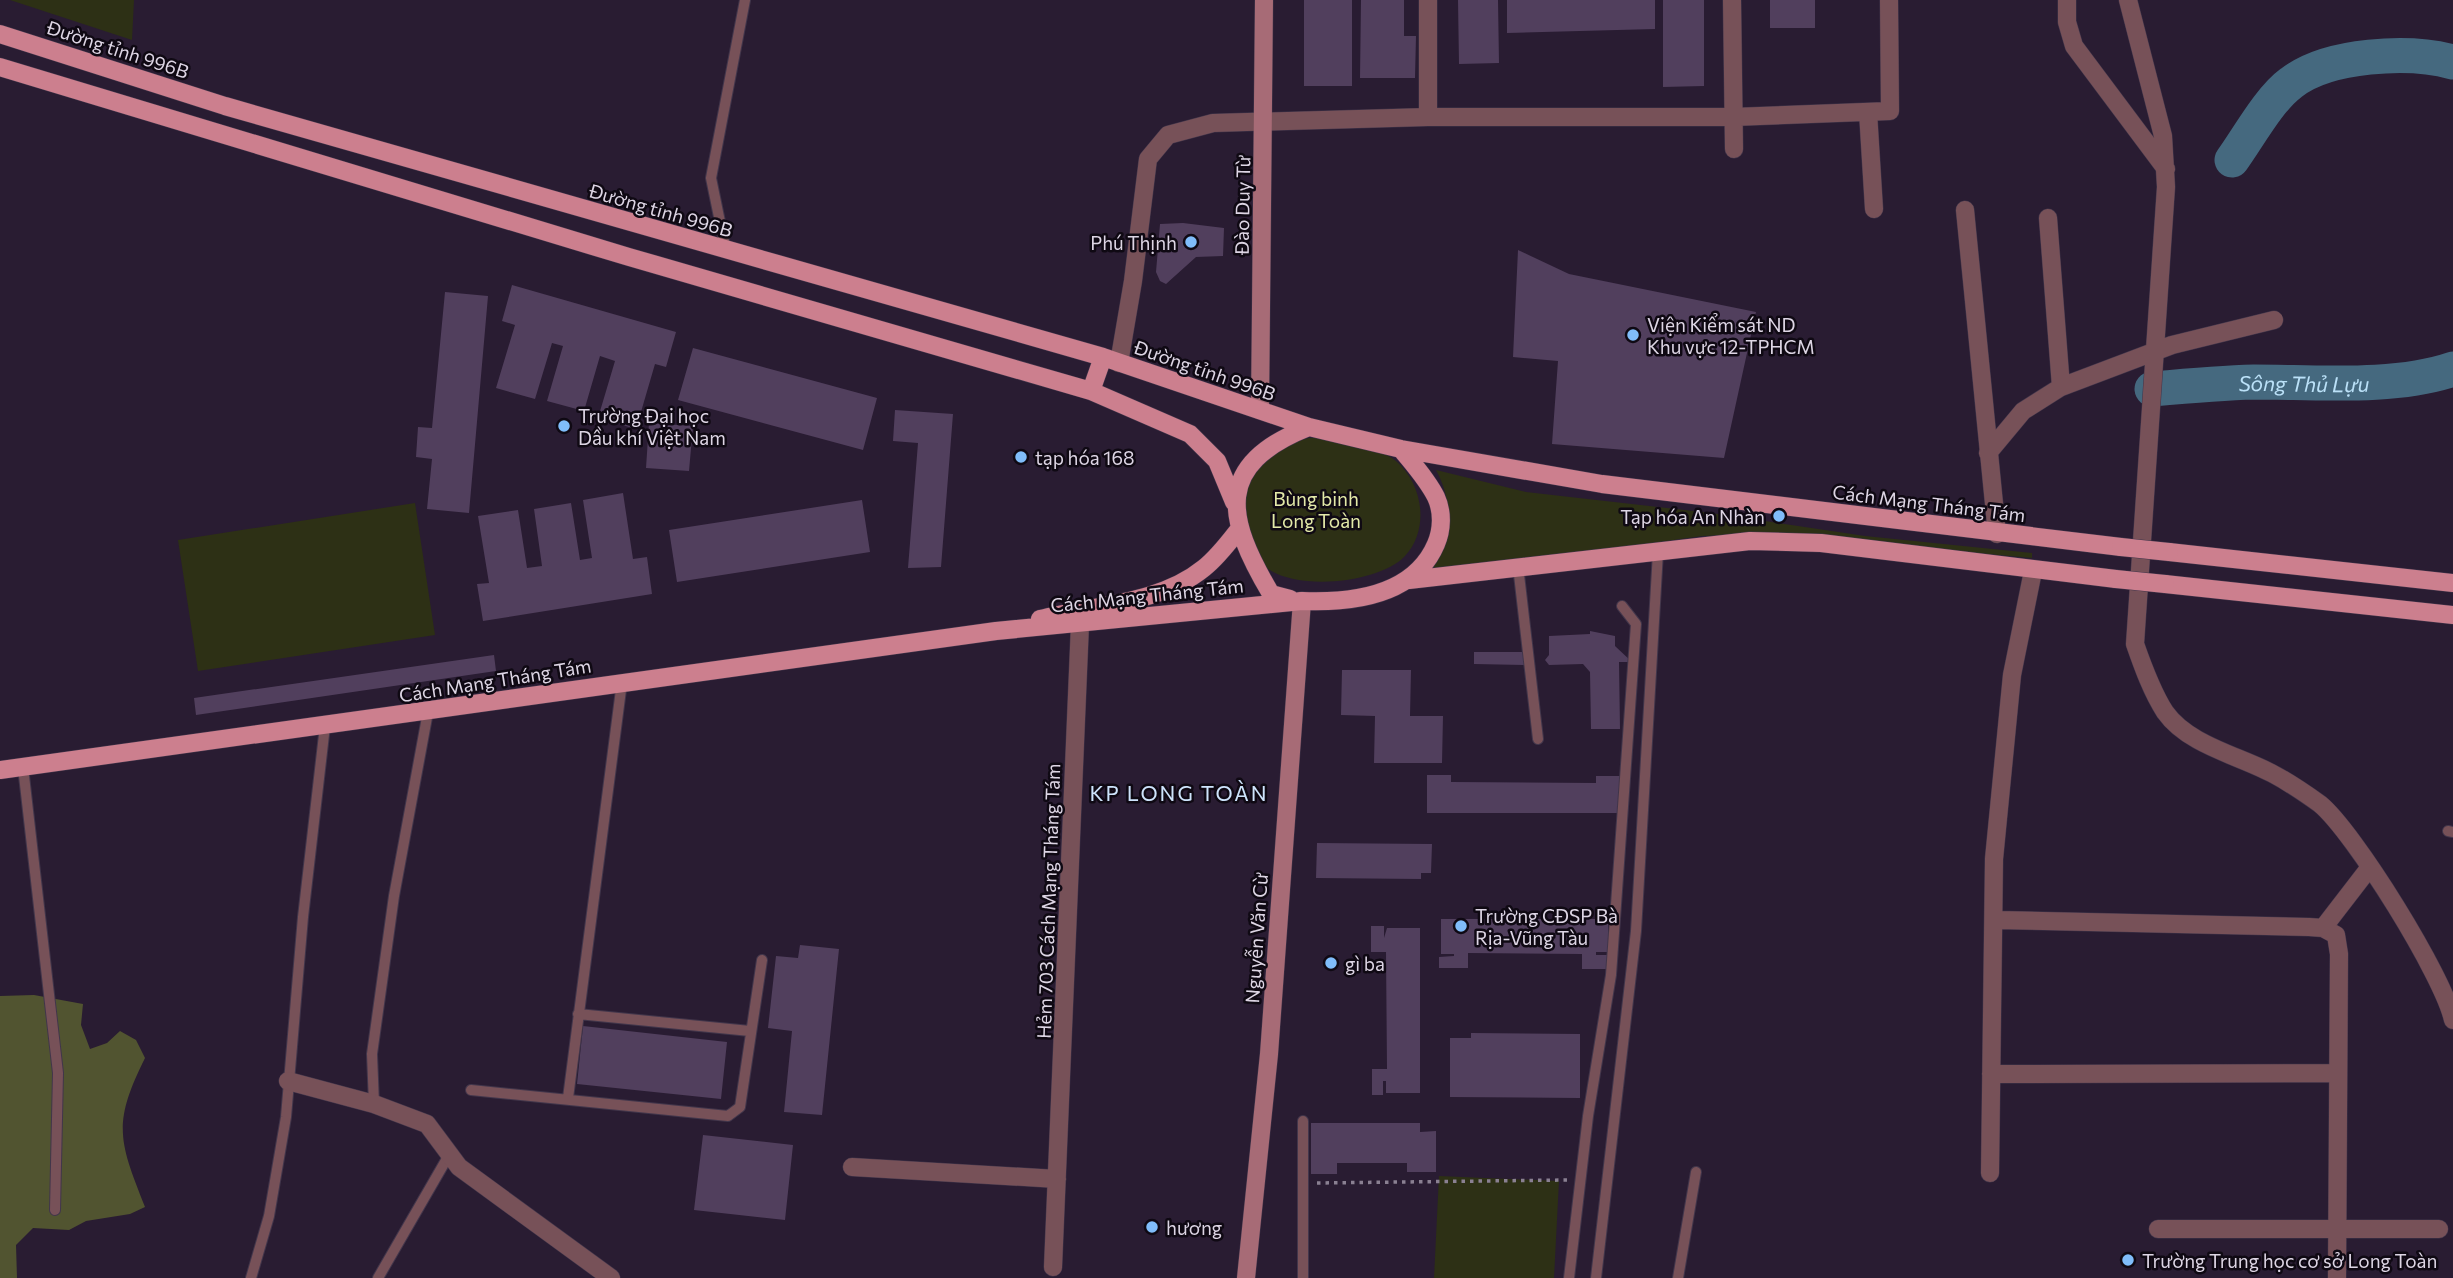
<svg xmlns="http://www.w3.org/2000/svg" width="2453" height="1278" font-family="Commissioner,sans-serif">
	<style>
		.green { fill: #2d3015 }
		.forest { fill: #515430 }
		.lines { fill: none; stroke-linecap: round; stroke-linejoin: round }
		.river { stroke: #45697f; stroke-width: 35 }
		.building { fill: #513f5d }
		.lane-casing { stroke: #42364b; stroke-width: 12 }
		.street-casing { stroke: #42364b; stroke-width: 19 }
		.secondary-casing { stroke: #42364b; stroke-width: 19 }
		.primary-casing { stroke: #42364b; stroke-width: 19 }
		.path { stroke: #8a8092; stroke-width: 3.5; stroke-dasharray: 3.5 5; stroke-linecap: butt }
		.lane { stroke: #775158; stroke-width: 10 }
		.street { stroke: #775158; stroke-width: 18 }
		.secondary { stroke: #a76b76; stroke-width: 18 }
		.primary { stroke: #cc7f8e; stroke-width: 18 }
		.primary-bridge-casing { stroke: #42364b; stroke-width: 19; stroke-linecap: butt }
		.primary-bridge { stroke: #cc7f8e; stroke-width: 18 }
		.poi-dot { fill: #80bdfa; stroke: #0f0913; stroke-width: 2.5 }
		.labels { text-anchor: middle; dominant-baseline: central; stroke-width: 5; stroke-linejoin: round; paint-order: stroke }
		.street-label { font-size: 19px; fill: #ddd5e4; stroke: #0f0913 }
		.poi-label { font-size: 19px; fill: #ddd5e4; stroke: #0f0913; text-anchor: start }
		.park-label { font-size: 19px; fill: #e3e9a8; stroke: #0f0913 }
		.water-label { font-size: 21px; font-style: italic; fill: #bbe1f8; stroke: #0f0913 }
		.neighbourhood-label { font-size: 21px; letter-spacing: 2px; fill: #cee4fc; stroke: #0f0913 }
	</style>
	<rect width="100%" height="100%" fill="#291c32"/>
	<path class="green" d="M10,0H134L132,40Z
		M1309,438C1332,438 1378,446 1396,461C1423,484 1430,529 1405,556C1379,584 1289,593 1261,563C1245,545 1246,515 1242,492C1259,465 1276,445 1309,438Z
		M1436,470L1526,492L1711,513L1865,536L2032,553V558L1764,534L1702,536L1554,557L1433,568C1451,536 1454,503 1436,470Z
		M415,503L435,635L198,671L178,540Z
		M1439,1176L1559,1181L1554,1278H1434Z"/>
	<path class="forest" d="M34,995L83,1004L81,1025L90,1049L107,1043L120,1031L136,1040L145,1058C112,1124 119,1141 145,1207L130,1214L86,1221L69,1230L33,1228L16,1245L17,1278H0V996Z"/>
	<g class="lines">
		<g class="river">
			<path d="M2232,160C2248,138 2269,99 2291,83C2328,54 2409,50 2453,62"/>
			<path id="s1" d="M2152,389C2186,386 2220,383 2254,382C2317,382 2394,389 2453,369"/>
		</g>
	</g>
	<path class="building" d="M1304,0H1352V86H1304Z
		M1361,0H1404V36H1416L1415,78H1360Z
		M1458,0H1498L1499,63L1459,64Z
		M1507,0H1655V29L1507,33Z
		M1663,0H1704V86L1663,87Z
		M1770,0H1815V28H1770Z
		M1183,223L1224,228L1223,256L1196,257L1166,284L1160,281L1156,272L1160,224Z
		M1518,250L1569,274L1756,312L1724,458L1552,444L1558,361L1513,357Z
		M512,285L676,332L666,367L655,364L636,429L598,418L615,361L600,356L584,411L547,401L563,346L552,343L535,399L496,388L515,325L502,321Z
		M445,292L488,296L469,513L427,509L432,459L416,457L418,427L432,428Z
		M693,348L877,398L863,450L678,400Z
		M895,410L953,414L941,567L908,568L918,443L893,441Z
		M649,423L693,426L689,471L646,468Z
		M623,493L633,559L647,557L652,594L483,621L477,584L489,583L478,516L518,510L527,568L542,566L534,509L571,503L580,560L592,558L583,500Z
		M862,500L870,552L677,582L669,530Z
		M1590,631L1615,636V646L1632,662H1619L1620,729H1591L1590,672L1583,664L1549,665L1545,660L1549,655V636L1590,634Z
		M1474,652H1525L1524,665L1474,664Z
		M494,655L496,671L196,715L194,698Z
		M1342,670H1411L1410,716H1443L1442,763H1374L1375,716L1341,715Z
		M1427,775H1451V782L1596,783V776H1621V813H1427Z
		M1317,843L1432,844L1431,873H1421V879L1316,878Z
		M1441,919H1608V952H1596V955H1611V969H1582V954L1468,953V968H1439V957L1454,956V954H1441Z
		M1371,926H1384V938L1387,928H1420V1093H1386V1081H1383V1095H1372V1069H1387L1386,952H1371Z
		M800,945L839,949L822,1115L784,1112L792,1031L768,1028L776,956L798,958Z
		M583,1026L727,1042L721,1099L577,1084Z
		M1471,1033L1580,1034V1098L1450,1097V1038H1471Z
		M1311,1123H1420V1132L1436,1131V1172H1407V1163H1337V1174H1311Z
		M703,1135L793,1145L785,1220L694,1210Z"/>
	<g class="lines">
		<g class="lane-casing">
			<path id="lane" d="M726,251L711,178L745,0
				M1518,566L1538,739
				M23,767L58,1073L55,1210
				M2448,831L2453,832
				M578,1014L750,1031
				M471,1090L728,1116L740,1107L762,960
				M568,1098L622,682
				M374,1104L372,1054L394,896L428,712
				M251,1278L269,1216L286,1117L303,917L325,726
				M378,1278L449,1155
				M1303,1278V1121
				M1569,1278L1588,1116L1611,975L1636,624L1622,606
				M1596,1278L1636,931L1658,552
				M1678,1278L1696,1172"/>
		</g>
		<g class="street-casing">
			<path id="street" d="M1732,0L1734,149
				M2067,0V22L2074,46L2166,169
				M2128,0L2163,136L2166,187L2135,644C2143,667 2152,692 2165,712C2189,746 2241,756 2275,775C2290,783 2306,794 2320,804C2354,832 2444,977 2453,1020
				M1868,112L1874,209
				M1428,117V0
				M1965,210L1997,534
				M2048,218L2061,387
				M1119,363L1133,281L1148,159L1168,135L1213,123L1428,117H1733L1890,111L1889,0
				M1988,453L2023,411L2061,387L2172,345L2274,320
				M1996,920L2309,927L2323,928L2336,935L2339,954L2337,1278
				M2323,928L2370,867
				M1991,1074L2336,1073
				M288,1081L374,1104L427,1124L459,1167L611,1278
				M852,1167L1057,1179
				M1990,1173L1994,859L2012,675L2033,571
				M2158,1229H2439
				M1053,1267L1080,624"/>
		</g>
		<g class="secondary-casing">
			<path id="secondary" d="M1260,410L1264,0
				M1246,1278L1269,1054L1302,601"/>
		</g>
		<g class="primary-casing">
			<path id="primary" d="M0,34L225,106L1103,357L1309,427L1401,449L1602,484L2121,547
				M0,67L629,257L1091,391L1190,434L1217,461L1234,502
				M1091,391L1103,357
				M2169,552L2453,583
				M1409,580L1750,541L1821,543L2116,579
				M2165,584L2453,615
				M1290,599L1271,594C1226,518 1213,465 1309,427
				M1040,619C1094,605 1160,604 1204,568C1218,557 1229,542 1240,528
				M0,770L996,631L1302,601C1351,603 1414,596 1436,544C1442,530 1443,512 1436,497C1427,479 1414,465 1401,449"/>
		</g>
		<path class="path" d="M1317,1183L1568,1180"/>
		<use href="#lane" class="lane"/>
		<use href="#street" class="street"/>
		<use href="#secondary" class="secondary"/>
		<use href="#primary" class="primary"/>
		<g class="primary-bridge-casing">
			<path id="primary-bridge" d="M2121,547L2169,552
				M2116,579L2165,584"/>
		</g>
		<use href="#primary-bridge" class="primary-bridge"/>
	</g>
	<g class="poi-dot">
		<circle cx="1191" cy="242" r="7"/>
		<circle cx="1633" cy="335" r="7"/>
		<circle cx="564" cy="426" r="7"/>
		<circle cx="1021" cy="457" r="7"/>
		<circle cx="1779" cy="516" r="7"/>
		<circle cx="1461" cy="926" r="7"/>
		<circle cx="1331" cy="963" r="7"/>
		<circle cx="1152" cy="1227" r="7"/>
		<circle cx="2128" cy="1260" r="7"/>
	</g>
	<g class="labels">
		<g class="street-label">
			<text transform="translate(118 49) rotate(18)">Đường tỉnh 996B</text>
			<text transform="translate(1242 205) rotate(-89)">Đào Duy Từ</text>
			<text transform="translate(661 210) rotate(16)">Đường tỉnh 996B</text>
			<text transform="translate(1205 370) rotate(19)">Đường tỉnh 996B</text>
			<text transform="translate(1929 503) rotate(7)">Cách Mạng Tháng Tám</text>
			<text transform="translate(1147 595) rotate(-6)">Cách Mạng Tháng Tám</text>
			<text transform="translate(495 680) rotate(-9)">Cách Mạng Tháng Tám</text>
			<text transform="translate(1048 901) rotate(-88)">Hẻm 703 Cách Mạng Tháng Tám</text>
			<text transform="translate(1256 938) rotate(-86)">Nguyễn Văn Cừ</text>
		</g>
		<g class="poi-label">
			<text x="1177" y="242" text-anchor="end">Phú Thịnh</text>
			<text x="1647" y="324">Viện Kiểm sát ND<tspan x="1647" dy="22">Khu vực 12-TPHCM</tspan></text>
			<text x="578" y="415">Trường Đại học<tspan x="578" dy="22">Dầu khí Việt Nam</tspan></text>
			<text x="1035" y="457">tạp hóa 168</text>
			<text x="1765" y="516" text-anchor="end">Tạp hóa An Nhàn</text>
			<text x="1475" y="915">Trường CĐSP Bà<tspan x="1475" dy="22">Rịa-Vũng Tàu</tspan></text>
			<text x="1345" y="963">gì ba</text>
			<text x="1166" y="1227">hương</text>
			<text x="2142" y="1260">Trường Trung học cơ sở Long Toàn</text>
		</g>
		<g class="park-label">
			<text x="1316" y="498">Bùng binh<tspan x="1316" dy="22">Long Toàn</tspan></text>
		</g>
		<g class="water-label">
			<text stroke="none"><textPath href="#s1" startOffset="152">Sông Thủ Lựu</textPath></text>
		</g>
		<g class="neighbourhood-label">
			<text x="1179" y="792">KP LONG TOÀN</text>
		</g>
	</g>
</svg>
